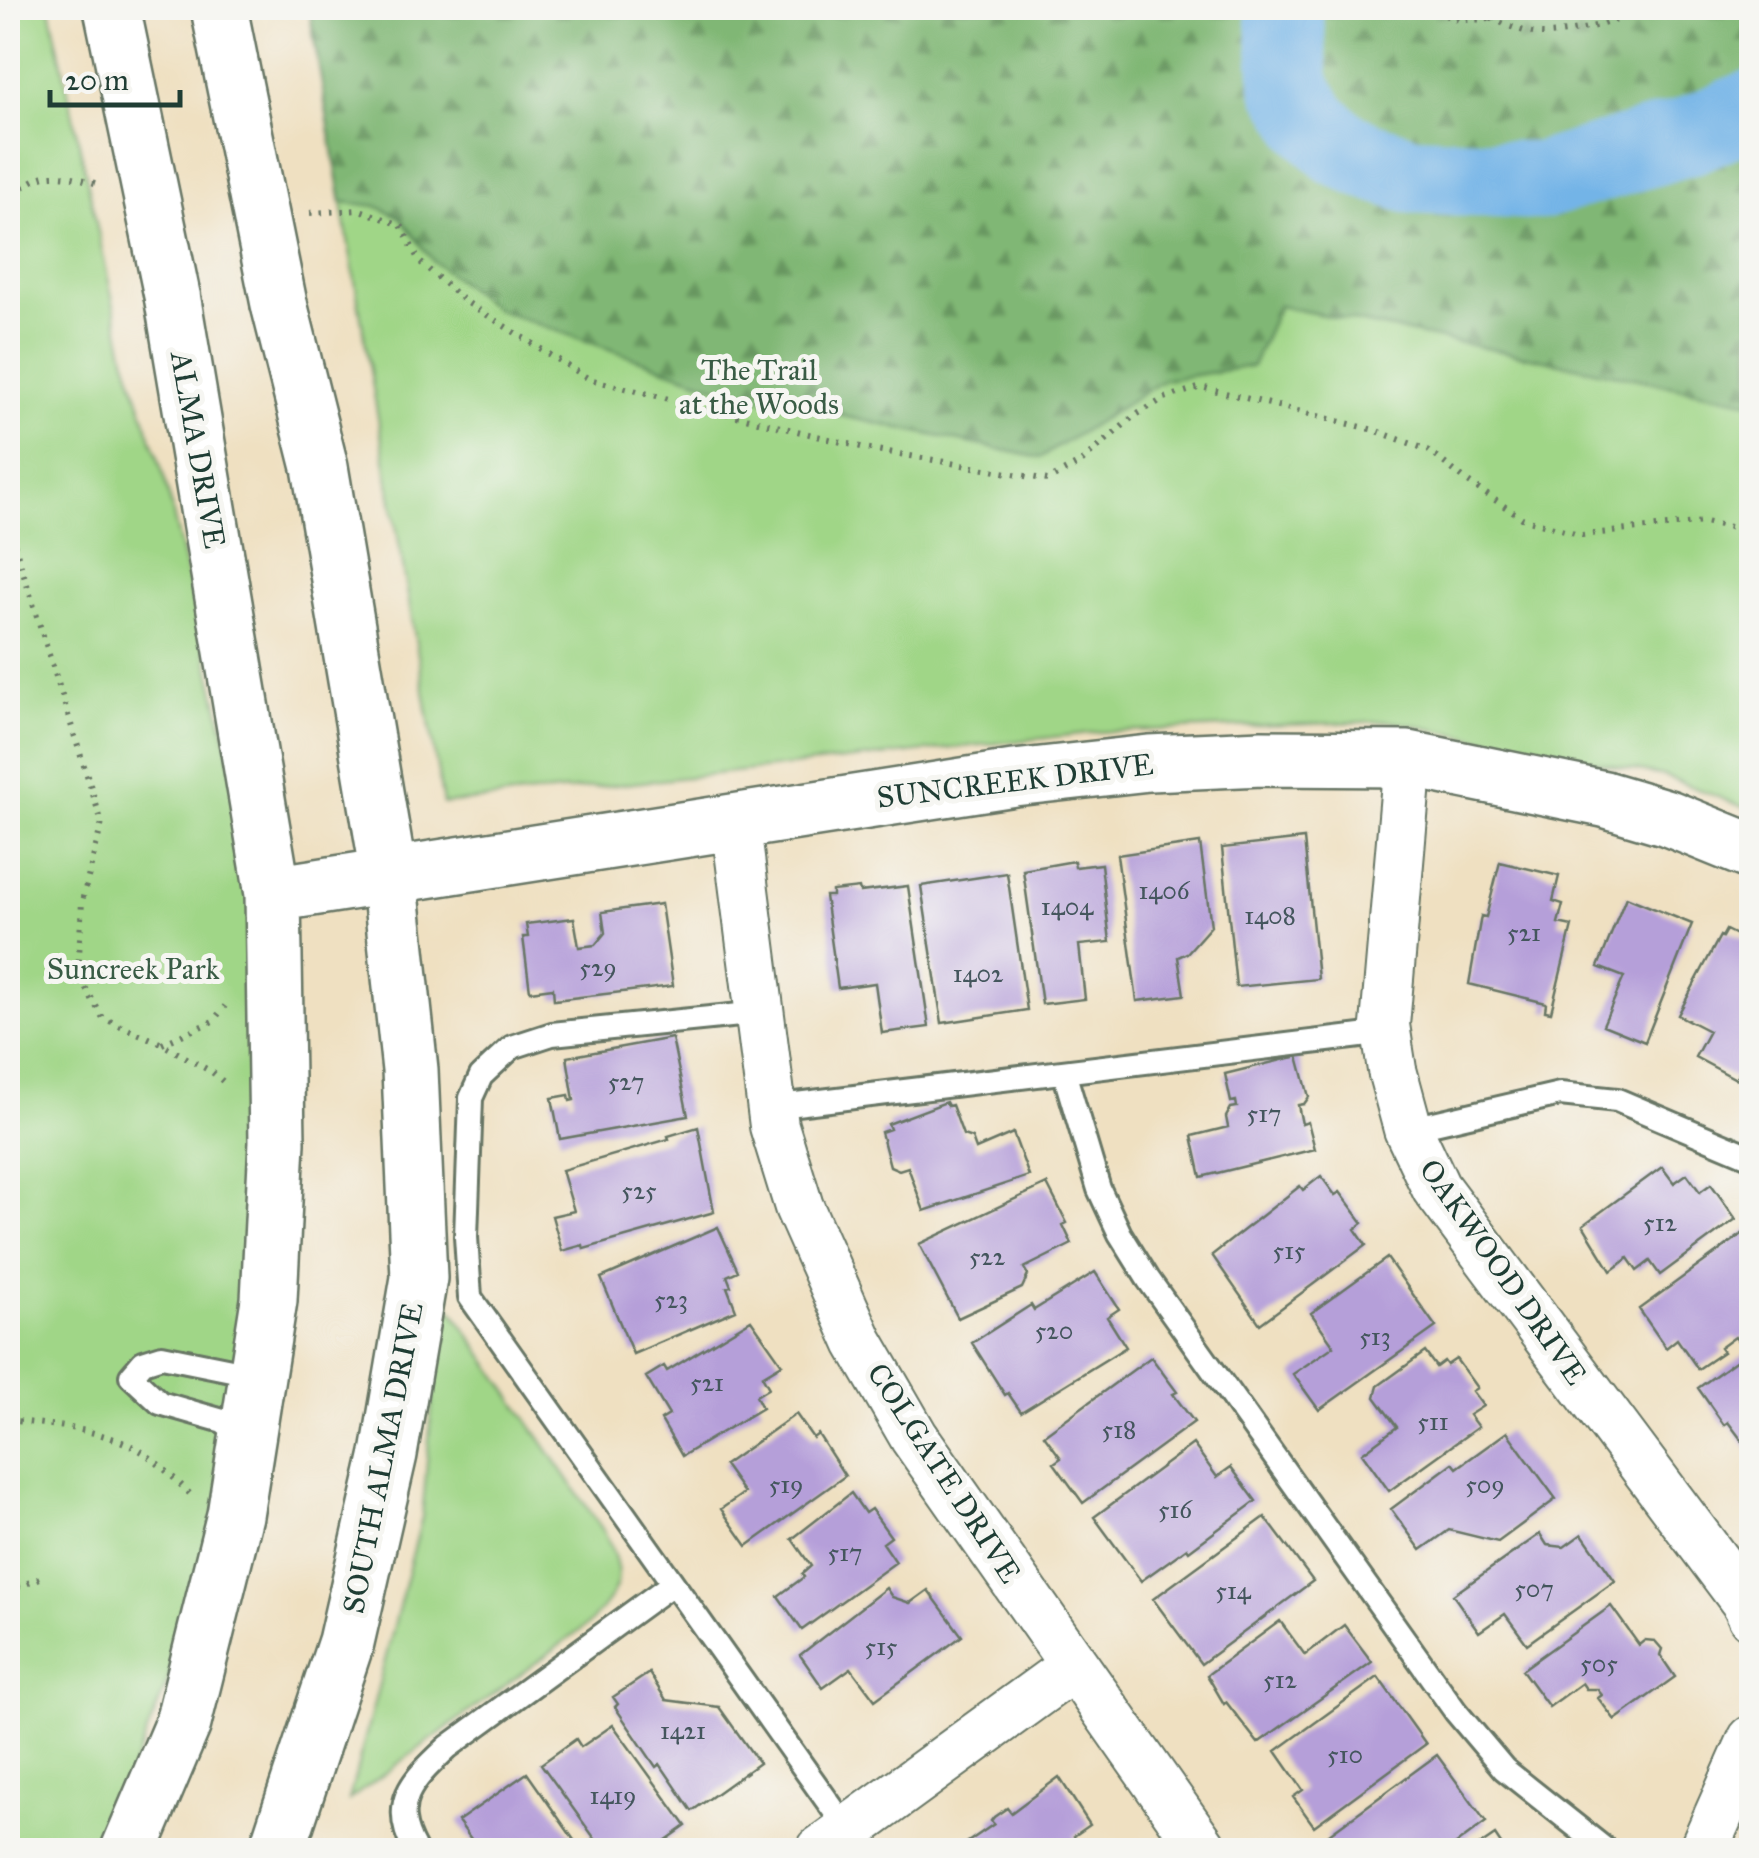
<svg xmlns="http://www.w3.org/2000/svg" width="1759" height="1858" font-family="'IM FELL Great Primer',serif">
	<style>
		.green { fill: #a0d687; stroke: #608a5e; stroke-width: 2.5 }
		.forest { fill: url(#forest-firs); stroke: #507a54; stroke-width: 2.5 }
		.lines { fill: none; stroke-linecap: round; stroke-linejoin: round }
		.river { stroke: #73b4e7; stroke-width: 78 }
		.building { fill: #b59fd9 }
		.lane-casing { stroke: #687665; stroke-width: 28 }
		.street-casing { stroke: #687665; stroke-width: 52 }
		.secondary-casing { stroke: #687665; stroke-width: 60 }
		.path { stroke: #687665; stroke-width: 6; stroke-dasharray: 2.5 8; stroke-linecap: butt }
		.lane { stroke: #fff; stroke-width: 22 }
		.street { stroke: #fff; stroke-width: 48 }
		.secondary { stroke: #fff; stroke-width: 55 }
		.secondary-bridge-casing { stroke: #687665; stroke-width: 60; stroke-linecap: butt }
		.secondary-bridge { stroke: #fff; stroke-width: 55 }
		.labels { text-anchor: middle; dominant-baseline: central; stroke-width: 10; stroke-linejoin: round; paint-order: stroke }
		.number-label { font-size: 25px; fill: #44565d }
		.park-label { font-size: 30px; fill: #395c45; stroke: #f6f6f2 }
		.street-label { font-size: 30px; fill: #1f3d34; stroke: #f6f6f2 }
	</style>
	<defs>
		<pattern id="forest-firs" width="22" height="20" patternUnits="userSpaceOnUse" patternTransform="scale(2.5)"><rect width="22" height="20" fill="#80b774"/><path d="M5 1l3.5 6h-7zM16 11l3.5 6h-7z" fill="#689660"/></pattern>
	</defs>
	<rect width="100%" height="100%" fill="#f6f6f2"/>
	<filter id="ink" filterUnits="userSpaceOnUse"><feTurbulence type="fractalNoise" baseFrequency=".01" numOctaves="2"/><feDisplacementMap in="SourceGraphic" scale="20" xChannelSelector="R" yChannelSelector="G"/><feConvolveMatrix kernelMatrix="1 2 1 2 8 2 1 2 1" color-interpolation-filters="sRGB"/></filter>
	<filter id="wash" filterUnits="userSpaceOnUse"><feTurbulence type="fractalNoise" baseFrequency=".0048" numOctaves="4" result="noise"/><feDisplacementMap in="SourceGraphic" scale="40" xChannelSelector="R" yChannelSelector="G"/><feGaussianBlur stdDeviation="2.25" result="paint"/><feColorMatrix in="noise" values="0 0 0 0 0 0 0 0 0 0 0 0 0 0 0 0 0 1.4 0 .05"/><feComposite in="paint" operator="in"/></filter>
	<g filter="url(#wash)">
		<rect width="100%" height="100%" fill="#efe0c1"/>
		<path class="green" d="M8,8H50L125,357L164,476L228,747L256,902L261,1035L230,1469L169,1678L100,1850H8Z
			M309,8H1751V810L1664,776L1391,721L1099,732L443,804Z
			M442,1295L605,1533C625,1580 623,1584 590,1623L349,1800L422,1517Z"/>
		<path class="forest" d="M309,8H1751V402L1279,306L1252,366L1164,380L1040,458L738,394L497,310L433,261L400,217L376,206L342,202Z"/>
		<g class="lines">
			<path class="river" d="M1284,8L1290,85L1312,121L1339,147L1366,160L1412,175L1540,181L1686,137L1752,109"/>
		</g>
		<g id="blocks">
			<path class="building" d="M1304,839L1318,979L1236,987L1222,848Z
				M1200,843L1211,926L1187,953L1178,957L1184,995L1137,1001L1117,855Z
				M1074,861L1075,867L1101,864L1110,942L1079,945L1085,999L1042,1004L1023,870Z
				M1500,862L1559,876L1553,901L1563,904L1558,923L1572,926L1551,1012L1545,1011L1546,1003L1469,984L1481,916L1486,917Z
				M1007,873L1027,1010L942,1023L921,886Z
				M908,886L929,1027L882,1033L875,983L838,988L825,896H832V891L859,888L860,892Z
				M1626,897L1692,924L1645,1042L1603,1025L1624,977L1598,967Z
				M661,904L673,986L554,1000L553,988L530,991L523,937H528L526,924L574,918L579,947L595,945L605,933L602,912Z
				M1726,930L1752,943V1048L1736,1079L1695,1057L1709,1031L1678,1015L1720,936L1722,937Z
				M672,1038L688,1116L560,1139L552,1098L569,1095L570,1101L574,1100L567,1057Z
				M1298,1056L1309,1097L1304,1104L1298,1105L1302,1124L1308,1122L1315,1149L1201,1177L1192,1136L1228,1127L1226,1117L1231,1108L1237,1107L1236,1101L1231,1102L1225,1074Z
				M946,1102L948,1106L952,1105L963,1135L972,1138L976,1149L1013,1133L1029,1176L924,1211L908,1167L899,1170L890,1166L881,1132L890,1129L888,1124Z
				M698,1127L714,1212L584,1249L583,1245L562,1251L552,1216L574,1211L562,1170L669,1139L668,1136Z
				M1662,1167L1674,1183L1687,1174L1700,1192L1711,1184L1736,1219L1660,1275L1650,1261L1637,1271L1628,1258L1611,1271L1583,1225Z
				M1321,1176L1335,1195L1340,1192L1363,1223L1355,1229L1366,1245L1260,1324L1212,1255L1300,1186L1303,1190Z
				M1047,1184L1067,1223L1063,1225L1072,1244L1024,1268L1028,1275L1022,1288L958,1318L919,1244Z
				M718,1227L738,1271L727,1276L731,1286L727,1287L736,1310L633,1354L601,1278Z
				M1752,1227V1331L1738,1341L1735,1337L1720,1348L1723,1352L1698,1369L1677,1339L1666,1348L1639,1309Z
				M1387,1258L1436,1327L1319,1410L1293,1374L1334,1346L1311,1313Z
				M1095,1272L1119,1309L1107,1317L1126,1347L1021,1412L1008,1393L1005,1395L972,1343L1031,1305L1034,1310Z
				M751,1320L782,1364L762,1376L769,1388L756,1396L762,1408L682,1456L661,1420L669,1415L646,1377L664,1366L667,1371Z
				M1752,1349V1454L1728,1422L1724,1425L1698,1388Z
				M1425,1352L1436,1367L1444,1361L1447,1365L1456,1359L1477,1388L1472,1391L1483,1406L1469,1415L1478,1427L1389,1491L1362,1453L1397,1427L1375,1397L1378,1386Z
				M1151,1357L1177,1392L1173,1394L1194,1422L1083,1503L1054,1463L1061,1458L1044,1435Z
				M796,1414L813,1438L818,1434L845,1476L747,1546L721,1509L744,1493L724,1465Z
				M1507,1432L1556,1499L1498,1542L1449,1530L1421,1550L1391,1509L1453,1463L1457,1468Z
				M1193,1444L1217,1477L1231,1467L1256,1501L1189,1551L1187,1548L1141,1581L1094,1517Z
				M851,1493L865,1513L871,1509L891,1537L883,1543L896,1562L802,1630L778,1596L804,1577L802,1574L811,1566L792,1539Z
				M1265,1517L1313,1581L1201,1664L1153,1599Z
				M1540,1534L1547,1545L1564,1547L1582,1534L1615,1581L1527,1644L1505,1614L1479,1632L1453,1595Z
				M886,1588L892,1597L910,1603L928,1590L962,1636L875,1700L851,1668L823,1688L800,1655Z
				M1611,1606L1639,1645L1645,1640L1655,1641L1662,1649L1660,1655L1675,1677L1615,1720L1598,1698L1602,1695L1597,1689H1586L1582,1683L1549,1707L1522,1670Z
				M1280,1621L1305,1655L1344,1625L1372,1662L1258,1743L1226,1702L1224,1704L1207,1675Z
				M649,1673L666,1700L719,1707L759,1763L692,1811L660,1764L656,1767L615,1707L618,1704L613,1697Z
				M1378,1677L1426,1744L1314,1826L1293,1797L1303,1790L1276,1751Z
				M613,1725L686,1826L652,1850H603L541,1764L576,1739L581,1747Z
				M1437,1755L1486,1822L1448,1850H1335L1325,1837Z
				M527,1773L581,1850H479L458,1821Z
				M1059,1777L1090,1825L1074,1836L1081,1847L1076,1850H965L962,1846L994,1824L991,1821L994,1817L1007,1808L1011,1813Z
				M1495,1835L1505,1850H1473Z"/>
		</g>
	</g>
	<g filter="url(#ink)">
		<use href="#blocks" fill-opacity="0" stroke="#687665" stroke-width="2.5"/>
		<g class="lines">
			<g class="lane-casing">
				<path id="lane" d="M760,1013L552,1034L512,1047L481,1076L471,1098L466,1237L470,1297L862,1850
					M1064,1072L1099,1189L1120,1234L1148,1279L1456,1712L1504,1769L1606,1850
					M771,1107L1386,1033
					M1408,1129L1560,1094L1617,1100L1752,1157
					M244,1437L223,1421L160,1403L131,1376L143,1362L162,1356L256,1375
					M415,1850C388,1802 413,1780 448,1747L672,1584"/>
			</g>
			<g class="street-casing">
				<path id="street" d="M1408,759L1385,1025L1392,1070L1408,1129L1436,1188L1747,1604L1752,1616
					M735,819L774,1126L799,1207L859,1342L914,1437L1204,1850
					M821,1850L1074,1666
					M1703,1850L1752,1740"/>
			</g>
			<g class="secondary-casing">
				<path id="secondary" d="M273,894L1014,778L1149,763L1262,758L1408,759L1604,799L1668,818L1752,852
					M129,1850L183,1723L235,1515L269,1300L277,1142L273,894L172,295
					M277,1850L346,1642L389,1454L419,1278L410,1070L389,875L320,467L279,304"/>
			</g>
			<path class="path" d="M1426,8L1458,20L1492,19
				M1495,8L1492,19C1510,26 1528,35 1547,34C1581,32 1619,20 1650,8
				M8,202C39,168 56,171 98,184
				M310,213L360,210L401,225L419,261L463,300L589,379L865,448L1048,480L1080,463L1134,416L1165,398L1201,387L1374,430L1428,450L1468,482L1522,518L1582,535L1704,522L1752,531
				M8,524L102,823L82,901L78,975L103,1018L162,1044L212,1072L226,1084
				M162,1044L213,1021L225,1006
				M8,1420C51,1425 106,1429 144,1453C161,1465 176,1480 191,1495
				M8,1591L40,1578"/>
			<use href="#lane" class="lane"/>
			<use href="#street" class="street"/>
			<use href="#secondary" class="secondary"/>
			<g class="secondary-bridge-casing">
				<path id="secondary-bridge" d="M112,8L172,295
					M219,8L279,304"/>
			</g>
			<use href="#secondary-bridge" class="secondary-bridge"/>
		</g>
	</g>
	<g class="labels">
		<g class="number-label">
			<text x="1164" y="890">1406</text>
			<text x="1067" y="906">1404</text>
			<text x="1270" y="915">1408</text>
			<text x="1524" y="932">521</text>
			<text x="598" y="967">529</text>
			<text x="978" y="973">1402</text>
			<text x="626" y="1081">527</text>
			<text x="1264" y="1113">517</text>
			<text x="639" y="1190">525</text>
			<text x="1660" y="1222">512</text>
			<text x="1289" y="1250">515</text>
			<text x="987" y="1256">522</text>
			<text x="671" y="1299">523</text>
			<text x="1054" y="1330">520</text>
			<text x="1375" y="1336">513</text>
			<text x="707" y="1382">521</text>
			<text x="1433" y="1421">511</text>
			<text x="1119" y="1429">518</text>
			<text x="786" y="1484">519</text>
			<text x="1485" y="1484">509</text>
			<text x="1175" y="1509">516</text>
			<text x="845" y="1552">517</text>
			<text x="1534" y="1588">507</text>
			<text x="1233" y="1590">514</text>
			<text x="881" y="1646">515</text>
			<text x="1599" y="1663">505</text>
			<text x="1280" y="1679">512</text>
			<text x="683" y="1730">1421</text>
			<text x="1345" y="1754">510</text>
			<text x="613" y="1795">1419</text>
		</g>
		<g class="park-label">
			<text x="759" y="370">The Trail<tspan x="759" dy="34">at the Woods</tspan></text>
			<text x="133" y="969">Suncreek Park</text>
		</g>
		<g class="street-label">
			<text transform="translate(198 450) rotate(80)">ALMA DRIVE</text>
			<text transform="translate(1015 781) rotate(-7)">SUNCREEK DRIVE</text>
			<text transform="translate(1503 1272) rotate(55)">OAKWOOD DRIVE</text>
			<text transform="translate(383 1458) rotate(-79)">SOUTH ALMA DRIVE</text>
			<text transform="translate(944 1473) rotate(57)">COLGATE DRIVE</text>
		</g>
	</g>
	<rect width="1759" height="1858" fill="none" stroke="#f6f6f2" stroke-width="40"/>
	<path d="M50 90v15h130v-15" fill="none" stroke="#1f3d34" stroke-width="5"/>
	<text x="65" y="90" font-size="30" fill="#1f3d34" stroke="#f6f6f2" stroke-width="8" paint-order="stroke">20 m</text>
</svg>
